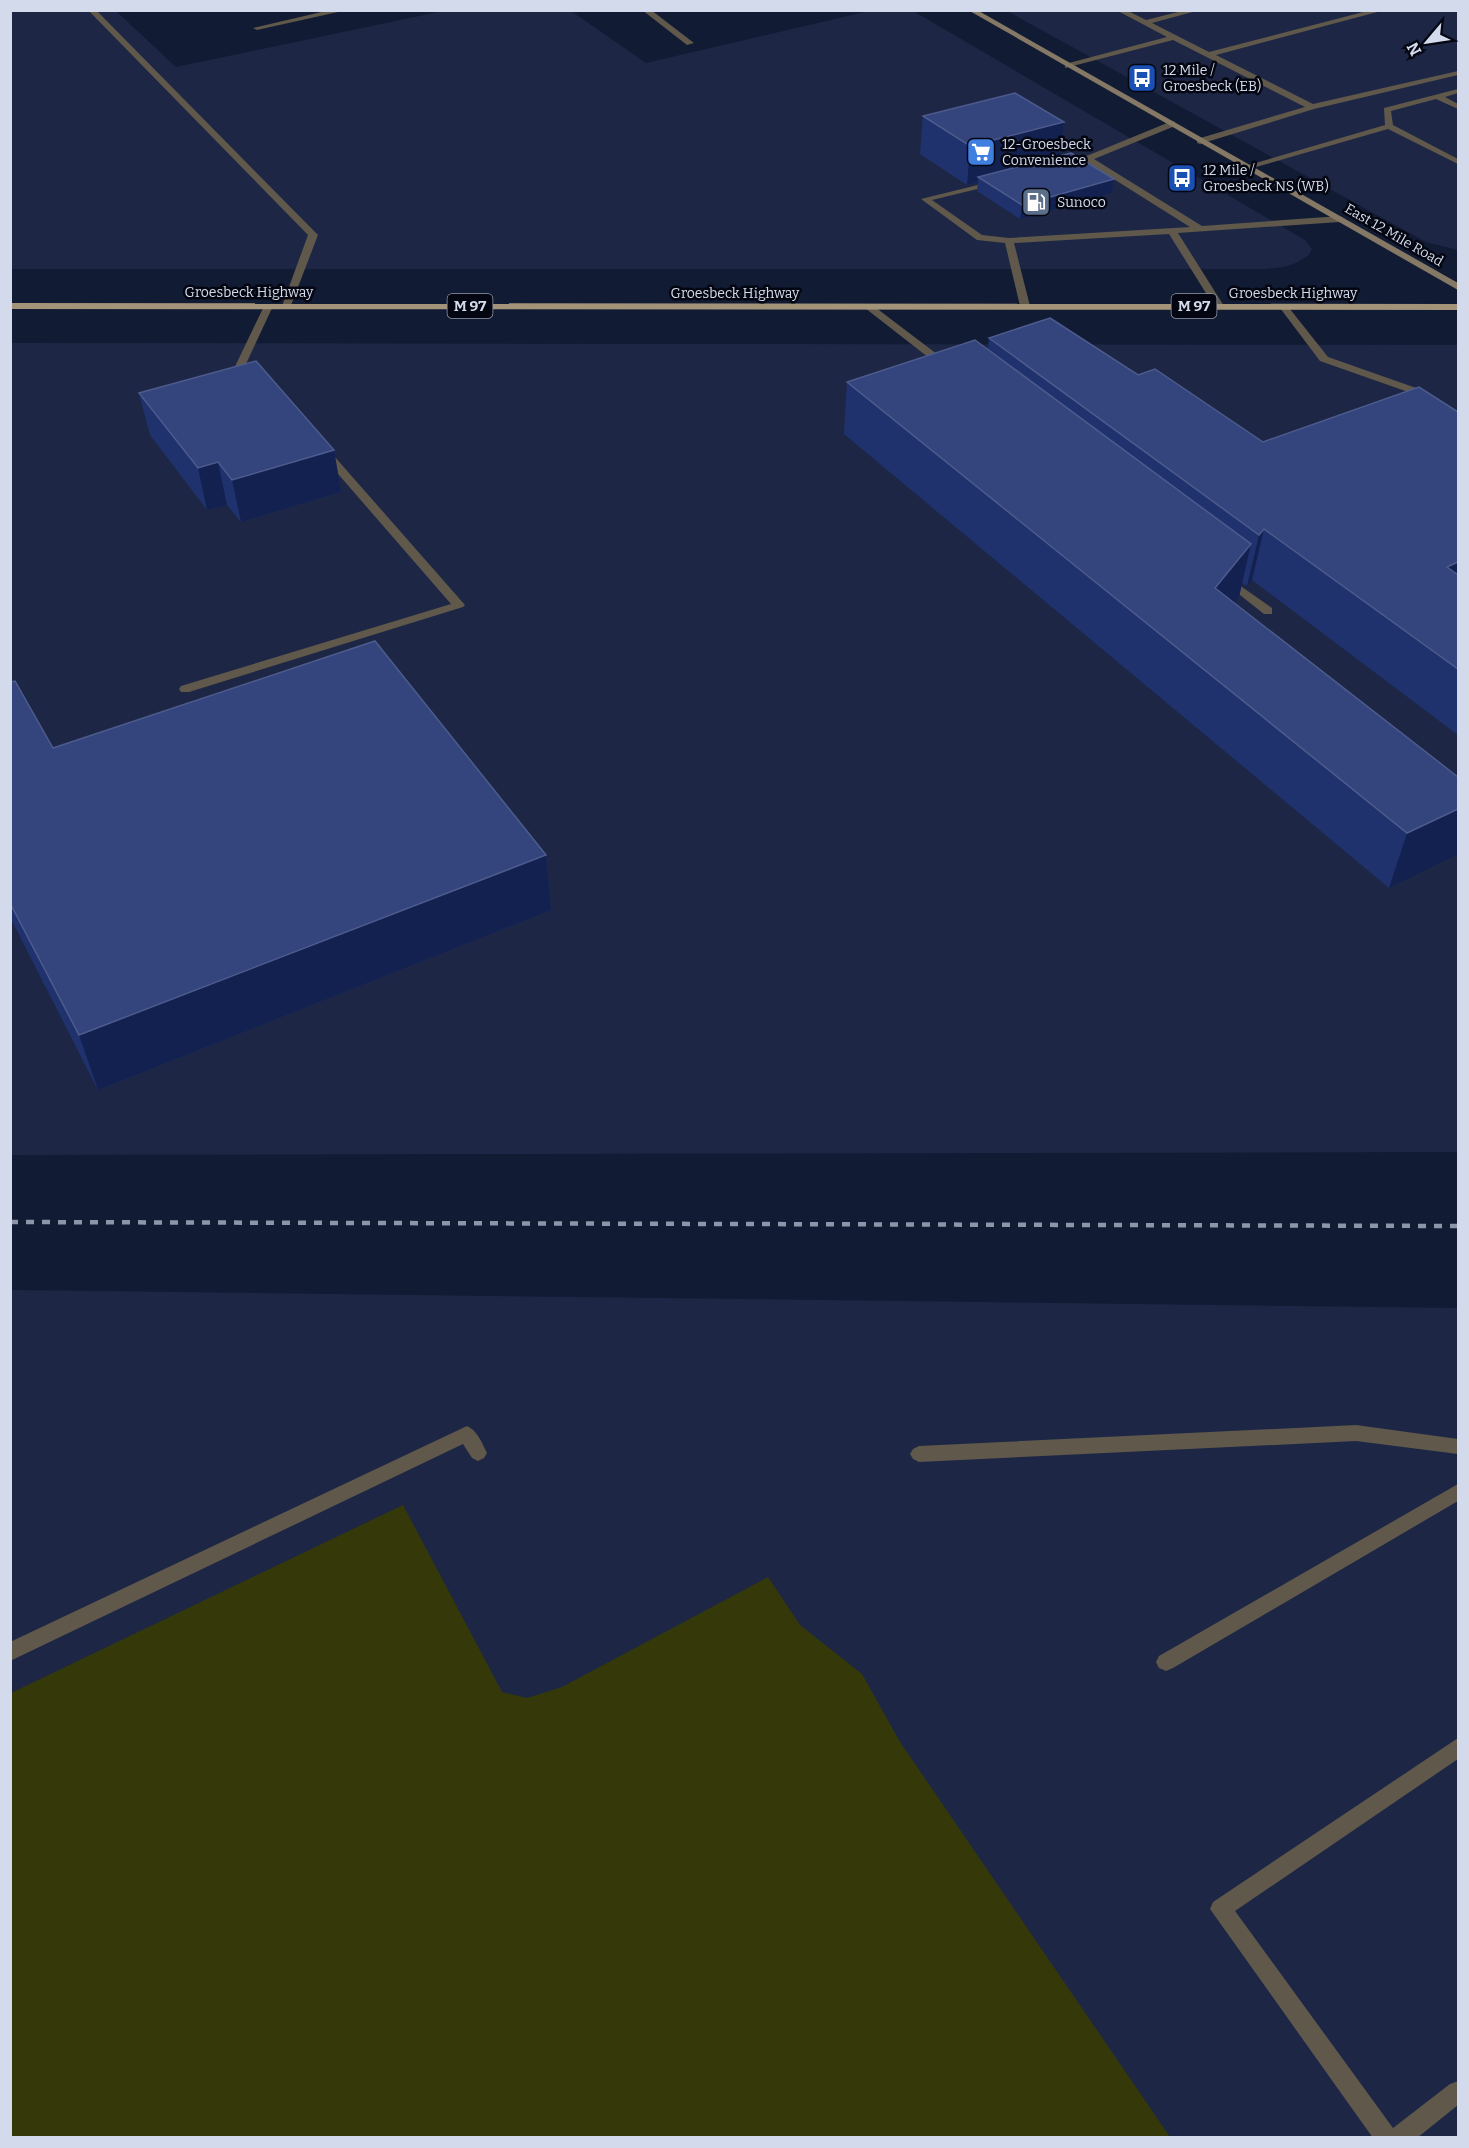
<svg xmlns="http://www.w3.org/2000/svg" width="1469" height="2148" font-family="Bitter,serif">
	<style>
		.built { fill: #1d2745 }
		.green { fill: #353909 }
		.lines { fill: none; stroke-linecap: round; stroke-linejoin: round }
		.lane { fill: #5f584b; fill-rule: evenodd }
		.secondary { fill: #857965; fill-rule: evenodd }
		.primary { fill: #a39379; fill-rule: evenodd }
		.rail { stroke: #8d95a9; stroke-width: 4.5; stroke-dasharray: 8 8; stroke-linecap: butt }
		.wall { fill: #20326e }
		.shaded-wall { fill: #132151 }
		.building { fill: #34447c; stroke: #4d5b8d; stroke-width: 1.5 }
		.labels { text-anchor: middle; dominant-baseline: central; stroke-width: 5; stroke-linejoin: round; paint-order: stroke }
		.far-poi-label { font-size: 14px; fill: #d3daeb; stroke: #040711; text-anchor: start }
		.far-street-label { font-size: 14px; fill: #d3daeb; stroke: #040711 }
		.shield { fill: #040711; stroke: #959baa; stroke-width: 1.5 }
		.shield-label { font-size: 15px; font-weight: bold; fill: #d3daeb }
	</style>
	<rect width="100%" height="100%" fill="#121b34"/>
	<path class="built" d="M11,10L116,11L176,67L443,11H571L646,63L869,11H913L1305,240L1312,249L1309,255L1296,263L1284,267L1264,269H11Z
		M1007,11H1458V250L1426,242Z
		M11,343L1458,345V1152L11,1155Z
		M10,1290L1458,1308V2137H11Z"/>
	<path class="green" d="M403,1505L502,1692L527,1698L562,1687L768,1577L800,1625L862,1674L900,1742L1170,2137H11V1693Z"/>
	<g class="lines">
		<path class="lane" d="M88,10H96L318,235L290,308L282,306L308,235Z
			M330,10H347L257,30L253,28Z
			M642,10H651L694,43L687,45Z
			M1116,10H1126L1146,20L1186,10H1200L1152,23L1209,52L1371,10H1385L1216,55L1313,104L1458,71V75L1314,109L1200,144L1197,143V139L1305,107L1173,40L1065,68V64L1167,37Z
			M1458,89V93L1445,97L1458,104V109L1436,99L1391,111L1393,125L1458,159V164L1388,129L1249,169L1242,167L1385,125L1384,108Z
			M1172,121L1175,122V126L1094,159L1202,226L1340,216L1345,219L1340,222L1178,233L1224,306L1219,309L1214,306L1169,234L1014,243L1030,306L1025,309L1020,306L1005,243L977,240L921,199L998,180V184L932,200L982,235L1009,238L1190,227L1085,161L1062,167L1058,164L1089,155Z
			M265,304L273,306L238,381L229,383L228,381Z
			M865,304H871L950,364V368H942L865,308Z
			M1280,304H1286L1328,357L1419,389L1458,415V422L1411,393L1320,361L1280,308Z
			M323,447L327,448L465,605L463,607L189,692H181L179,689L181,686L451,604L319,452L318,450Z
			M1225,575L1272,608V614H1264L1221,580L1219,578Z
			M1356,1425L1458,1439V1454L1356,1441L919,1462L913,1459L910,1454L913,1449L919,1446Z
			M467,1426C477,1430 482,1443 487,1453L484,1458L478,1461L472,1458L463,1444L10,1661V1642Z
			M1458,1484V1501L1173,1668L1166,1671L1159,1668L1156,1662L1159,1656Z
			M1458,1738V1759L1235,1911L1393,2128L1450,2084L1458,2081V2105L1417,2138H1373L1210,1909L1213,1902Z"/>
		<path class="secondary" d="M968,10H977L1458,283V290Z"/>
		<path class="primary" d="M10,303L1458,304V310L10,309Z"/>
		<path class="rail" d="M10,1222L1458,1226"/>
	</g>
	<path class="wall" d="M923,116L1064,122L1059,156L1114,179L1112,193L1020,219L977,191L978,182L967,185L920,154Z
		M989,338L1138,375L1263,442L1458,412V735L1252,580L1247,586L1242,583L1239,597L1234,603L1458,777L1389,888L844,434L847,382L988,349Z
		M139,393L334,450L341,492L241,522L227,505L207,510L150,435Z
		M10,682L53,748L546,855L551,910L98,1090L10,917Z"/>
	<path class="shaded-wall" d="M1064,122L1059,161L978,177V182L967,185L970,146Z
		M1114,179L1112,193L1020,219L1022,205Z
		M334,450L341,492L241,522L232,480Z
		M218,462L227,505L207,510L198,468Z
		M1264,529L1252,580L1247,586L1259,535Z
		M1251,544L1239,597L1204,643L1215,588Z
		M1458,562V607L1447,567Z
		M1458,809V854L1389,888L1407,833Z
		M546,855L551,910L98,1090L79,1035Z"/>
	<path class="building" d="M1015,93L1064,122L970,146L923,116Z
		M1071,153L1114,179L1022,205L978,177Z
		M1050,318L1138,375L1155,369L1263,442L1419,387L1458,412V562L1447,567L1458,575V669L1264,529L1259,535L989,338Z
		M975,340L1251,544L1215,588L1458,777V809L1407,833L847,382Z
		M256,361L334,450L232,480L218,462L198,468L139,393Z
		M375,641L546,855L79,1035L10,903V682L15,681L53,748Z"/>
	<defs>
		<g id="bus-square" transform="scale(1.5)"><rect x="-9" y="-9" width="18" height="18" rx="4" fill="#1a4fb4" stroke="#040711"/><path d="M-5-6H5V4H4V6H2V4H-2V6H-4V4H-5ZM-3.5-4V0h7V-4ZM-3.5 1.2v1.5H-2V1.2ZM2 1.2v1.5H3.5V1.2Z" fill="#fff"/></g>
		<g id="supermarket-square" transform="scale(1.5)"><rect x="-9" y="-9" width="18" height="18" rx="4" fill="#3f7fe0" stroke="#040711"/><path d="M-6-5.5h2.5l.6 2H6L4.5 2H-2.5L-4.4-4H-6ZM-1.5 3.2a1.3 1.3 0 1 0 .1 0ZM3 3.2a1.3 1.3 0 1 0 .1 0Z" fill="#fff"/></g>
		<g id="fuel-square" transform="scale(1.5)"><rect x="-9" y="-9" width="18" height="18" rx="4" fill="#5c6f8a" stroke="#040711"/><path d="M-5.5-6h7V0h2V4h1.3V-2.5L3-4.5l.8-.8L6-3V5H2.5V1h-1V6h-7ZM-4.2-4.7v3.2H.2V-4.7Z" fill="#fff"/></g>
	</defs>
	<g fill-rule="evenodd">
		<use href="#bus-square" x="1142" y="78"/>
		<use href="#supermarket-square" x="981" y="152"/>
		<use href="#bus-square" x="1182" y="178"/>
		<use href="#fuel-square" x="1036" y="202"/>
	</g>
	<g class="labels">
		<g class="far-poi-label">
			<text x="1163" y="70">12 Mile /<tspan x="1163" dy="16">Groesbeck (EB)</tspan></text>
			<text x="1002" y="144">12-Groesbeck<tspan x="1002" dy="16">Convenience</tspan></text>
			<text x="1203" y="170">12 Mile /<tspan x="1203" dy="16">Groesbeck NS (WB)</tspan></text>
			<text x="1057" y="202">Sunoco</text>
		</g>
		<g class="far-street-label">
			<text transform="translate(1394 235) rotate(30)">East 12 Mile Road</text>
			<text x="249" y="292">Groesbeck Highway</text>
			<text x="735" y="293">Groesbeck Highway</text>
			<text x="1293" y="293">Groesbeck Highway</text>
		</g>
		<g class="shield">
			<rect x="447.5" y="294" width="45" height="24" rx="4.5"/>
			<rect x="1171.5" y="294" width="45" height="24" rx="4.5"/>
		</g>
		<g class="shield-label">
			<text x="470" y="306">M 97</text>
			<text x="1194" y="306">M 97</text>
		</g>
	</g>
	<rect width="1469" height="2148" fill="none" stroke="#d3daeb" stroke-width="24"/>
	<g transform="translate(1427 42) rotate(241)" stroke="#040711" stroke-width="4.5" paint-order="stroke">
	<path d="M0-4.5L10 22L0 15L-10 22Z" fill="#d3daeb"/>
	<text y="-9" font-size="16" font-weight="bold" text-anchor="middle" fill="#d3daeb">N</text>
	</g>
</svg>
